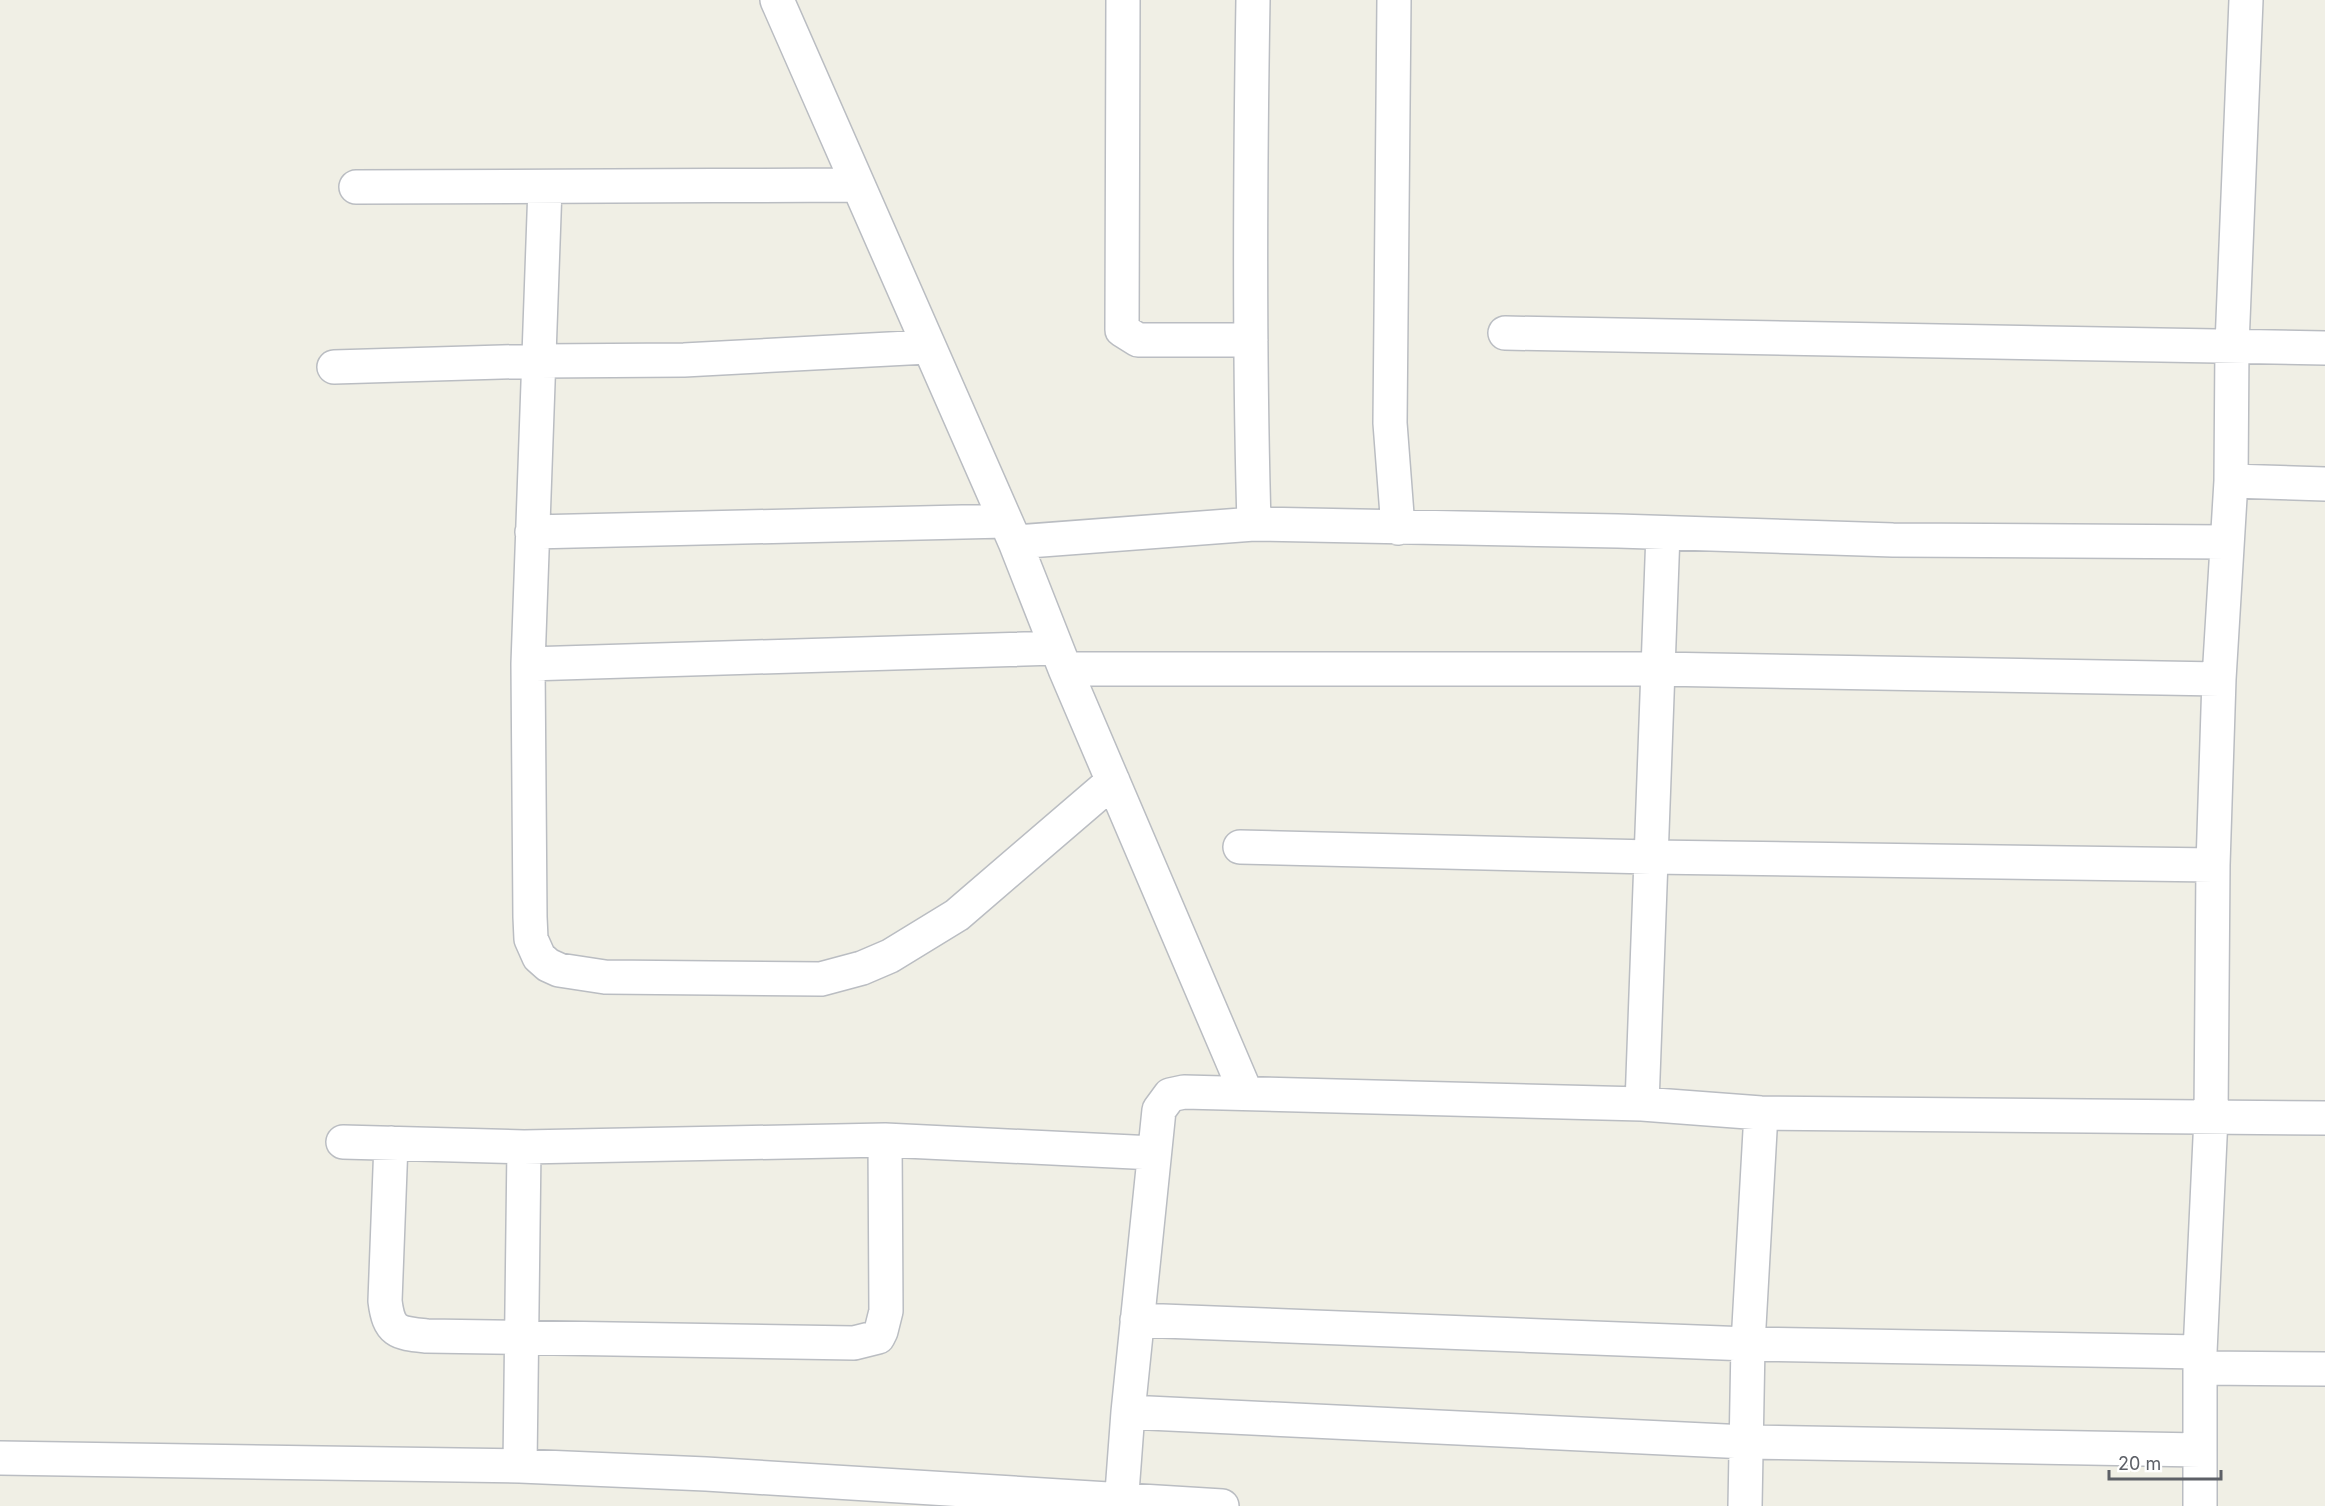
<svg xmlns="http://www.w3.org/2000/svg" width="2325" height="1506" font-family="Inter,sans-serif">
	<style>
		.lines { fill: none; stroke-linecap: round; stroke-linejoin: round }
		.minor-casing { stroke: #babdc2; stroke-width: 36 }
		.minor { stroke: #fff; stroke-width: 33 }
	</style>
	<rect width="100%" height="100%" fill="#f0efe5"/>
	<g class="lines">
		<g class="minor-casing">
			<path id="minor" d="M777,0L1015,542L1065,669L1246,1093
				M1123,0L1122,330L1138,340H1251
				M1253,0C1250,175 1249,349 1254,524
				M1394,0L1390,423L1398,528
				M356,187L857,185
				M545,187L528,664L530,917L531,939L539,957L548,965L559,970L605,977L821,979L862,968L890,956L957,915L1113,781
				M1505,333L2325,348
				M334,367L539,361L684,360L927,347
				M2231,481L2325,484
				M532,532L1005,521
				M1015,542L1254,524L1618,531L1893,540L2227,542
				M528,664L1056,648
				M1065,669H1658L2219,679
				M1240,847L1651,857L2213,865
				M1642,1104L1663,533
				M343,1142L524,1147L885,1140L1154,1153
				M391,1143L385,1301C389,1333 398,1333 427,1336L854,1343L878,1337L881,1331L886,1311L885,1140
				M1137,1320L1748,1344L2200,1352
				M2200,1368L2325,1369
				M1128,1412L1746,1442L2200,1450
				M0,1458L520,1466L706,1474L1222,1506
				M520,1466L524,1147
				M1121,1506L1128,1412L1159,1110L1170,1095L1184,1092L1642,1104L1761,1113L2325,1118
				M1745,1506L1748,1344L1761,1113
				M2200,1506V1352L2211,1117L2213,865L2219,679L2231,481L2232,345L2246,0"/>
		</g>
		<use href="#minor" class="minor"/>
	</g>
	<path d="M2109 1470v9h112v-9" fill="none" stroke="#5d6067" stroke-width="3"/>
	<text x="2118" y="1470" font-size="18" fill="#5d6067" stroke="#ffffff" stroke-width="4.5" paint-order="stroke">20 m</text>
</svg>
